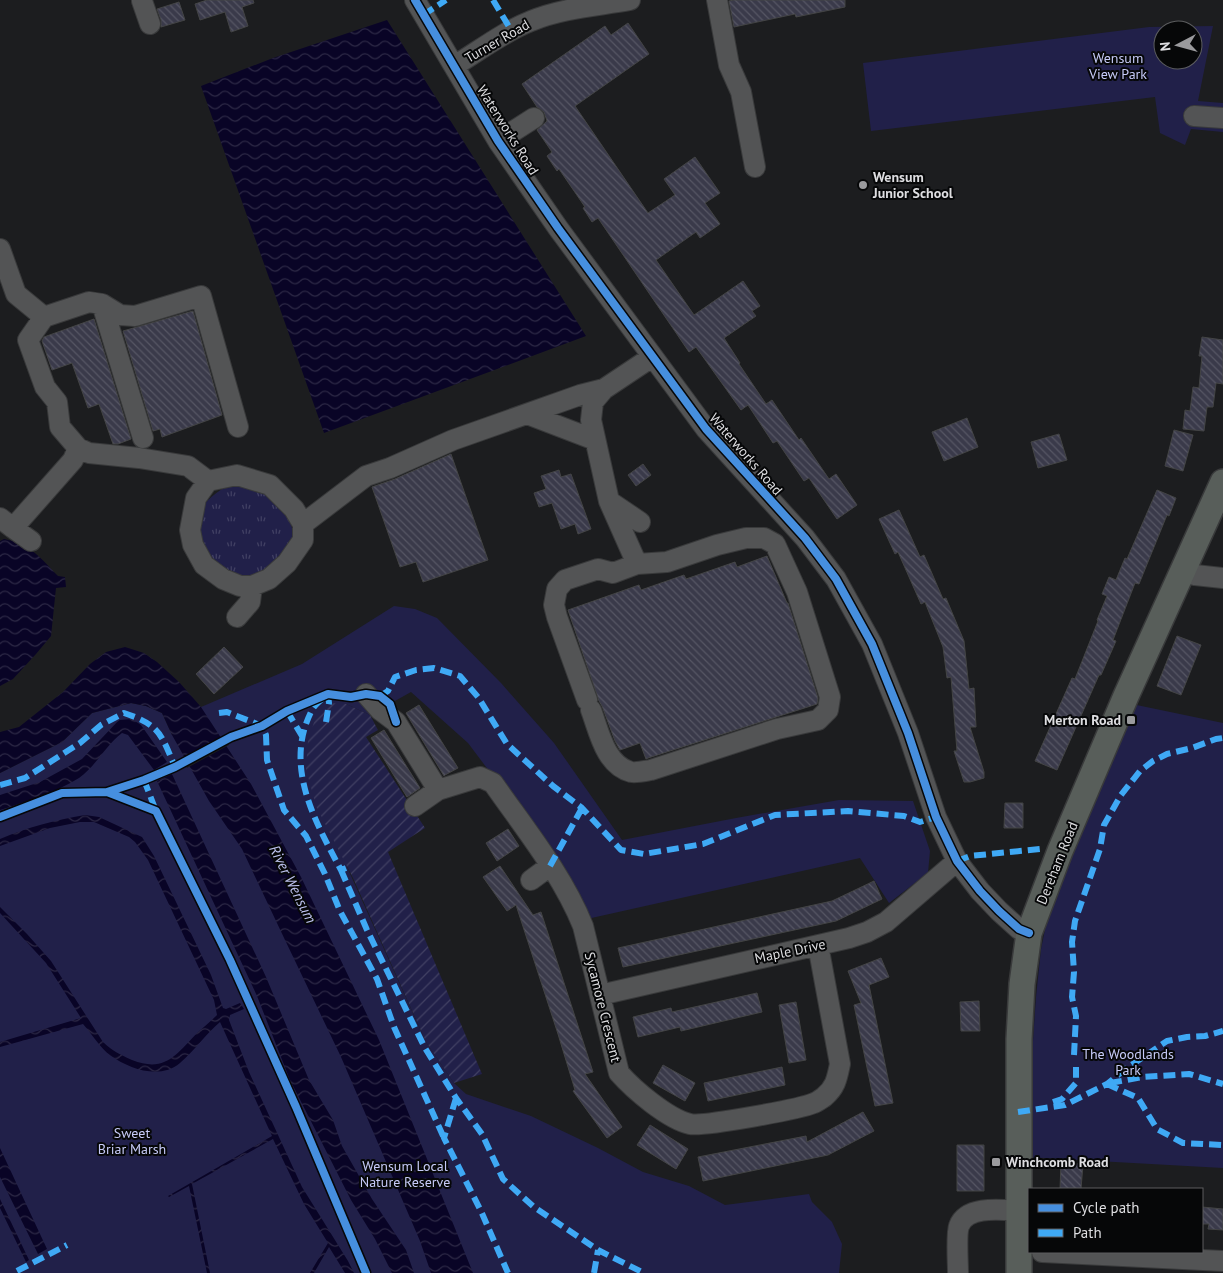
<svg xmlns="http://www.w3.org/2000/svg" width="1223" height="1273" font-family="'PT Sans',sans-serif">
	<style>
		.grass { fill: url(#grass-tufts) }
		.park { fill: #212049; fill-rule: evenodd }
		.garden { fill: url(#garden-furrows) }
		.water { fill: url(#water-waves) }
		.pier { fill: #1c1d1f }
		.building { fill: url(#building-back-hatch); stroke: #434445 }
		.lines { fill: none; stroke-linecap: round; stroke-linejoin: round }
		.minor-casing { stroke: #393a3b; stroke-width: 22 }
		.major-casing { stroke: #393a3b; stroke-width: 28 }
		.minor { stroke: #535455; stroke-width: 20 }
		.major { stroke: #585e5a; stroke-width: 25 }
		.quiet { stroke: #3fa9f5; stroke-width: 6; stroke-dasharray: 12 6; stroke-linecap: butt }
		.cycleway-casing { stroke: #060708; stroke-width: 11 }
		.cycleway { stroke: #468fdf; stroke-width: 8 }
		.poi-dot { fill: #9a9a9d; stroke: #060708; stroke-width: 2 }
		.labels { text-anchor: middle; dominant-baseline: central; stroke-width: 4; stroke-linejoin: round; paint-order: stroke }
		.street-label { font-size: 14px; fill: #dedee1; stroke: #060708 }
		.park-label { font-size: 14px; fill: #c6caf7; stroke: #060708 }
		.poi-label { font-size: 14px; font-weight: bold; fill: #dedee1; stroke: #060708; text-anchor: start }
		.water-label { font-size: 15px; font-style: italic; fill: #bdc2ef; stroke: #060708 }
	</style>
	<defs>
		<pattern id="grass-tufts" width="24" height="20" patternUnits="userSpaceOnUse" patternTransform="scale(1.25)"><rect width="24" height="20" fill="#212049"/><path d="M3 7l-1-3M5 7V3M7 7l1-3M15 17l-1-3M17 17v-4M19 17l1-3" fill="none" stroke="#414063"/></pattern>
		<pattern id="garden-furrows" width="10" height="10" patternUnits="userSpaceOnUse" patternTransform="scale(1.25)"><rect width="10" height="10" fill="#212049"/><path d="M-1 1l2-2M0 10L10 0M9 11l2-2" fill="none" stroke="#414063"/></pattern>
		<pattern id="water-waves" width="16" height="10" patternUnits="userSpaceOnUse" patternTransform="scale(1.25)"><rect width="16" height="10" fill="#090426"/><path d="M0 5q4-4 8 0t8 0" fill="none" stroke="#2c2845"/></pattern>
		<pattern id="building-back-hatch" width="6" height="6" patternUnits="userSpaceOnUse" patternTransform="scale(1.25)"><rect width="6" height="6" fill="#3a3a4a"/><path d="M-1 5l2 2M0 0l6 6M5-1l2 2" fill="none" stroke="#565664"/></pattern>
	</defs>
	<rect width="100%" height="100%" fill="#1c1d1f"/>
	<path class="grass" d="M235,482L260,488L288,516L293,531L294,546L279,565L250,579L231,576L201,549C201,539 197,526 198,517C201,501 222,488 235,482Z"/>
	<path class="park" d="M1213,26L1198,101L1223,103V132L1191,129L1185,145L1160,133L1155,97L871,131L863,63L1149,27ZM1163,30H1193V60H1163Z
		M394,606L415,609L437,618L501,683L554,743L622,840L736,818L839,800L913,801L930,851L928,873L889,903L860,858L587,919L541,840L468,743L411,692L370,715L346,704L347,867L426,1042L454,1083L466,1094L531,1116L598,1148L643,1172L689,1186L725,1205L809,1194L812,1202L832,1222L842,1244L839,1273H0V773L62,742L92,713L131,703L146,706L162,713L172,735L201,707L302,664Z
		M1127,703L1223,723V1168L1025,1157L1036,997L1041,949L1053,891Z"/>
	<path class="garden" d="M329,703L346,704L370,715L378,730L366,737L425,828L388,852L482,1074L454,1083L426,1042L353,878L316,806L306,769L308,741L317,713Z"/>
	<path class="water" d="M387,20L586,336L324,433L201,86L273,58Z
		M4,539C29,543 41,558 58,576L65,577L66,587L56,588L51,636L36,654L13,679L0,686V541Z
		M125,647L144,653L157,662L179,682L201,707L251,784L301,877L379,1040L473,1273H431L420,1241L341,1057L285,940L242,849L209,801L172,735L162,713L146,706L131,703L92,713L62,742L0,773V732L19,727L63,692L90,664L106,652Z
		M132,719L141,725L167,762L154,770L128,735L122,733C106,745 96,766 79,778C57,792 25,802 0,810V795L40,782L82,759L119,720Z
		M172,774L266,977L309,1080L333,1120L342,1146L372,1199L406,1250L414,1273H392L375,1239L351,1200L290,1080L257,996L157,781Z
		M85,815L99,817L142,837L154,856L211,975L223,1008L226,1009L240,1003L244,1009L230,1015L229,1020L249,1072L302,1187L348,1261L354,1273H345L329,1247L314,1273H310L328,1243L304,1204L273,1139L192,1184L210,1273H207L189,1186L169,1197L168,1196L272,1136L220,1022C206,1034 194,1051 180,1063C160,1080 130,1069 111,1056C100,1048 92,1034 83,1024L0,1047V1042L81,1018L46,963L0,913V907L27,934L51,961L103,1042C114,1052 119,1054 132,1060C165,1073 176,1055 197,1033C204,1027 211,1021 217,1015L214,1000L148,860L135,842L129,837L94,822H80L50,828L0,846V839C28,827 55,820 85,815Z
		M0,1148L47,1249L38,1254L0,1177Z
		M0,1199L29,1260L26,1262L0,1208Z"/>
	<path class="pier" d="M223,736L229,745L187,768L182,758Z"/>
	<path class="building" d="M207,0H253L254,3L242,7L248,26L231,32L225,12L200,20L195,4Z
		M734,0H845V7L796,17L795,14L734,27L729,1Z
		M179,2L185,20L161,27V20L157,9Z
		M628,23L649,54L575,106L648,213L675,195L664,179L695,157L720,193L705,203L720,224L700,238L696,232L656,260L694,315L743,281L760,306L752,311L756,316L724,338L740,363L739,364L766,404L772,400L799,440L801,438L829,479L836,474L857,505L837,519L809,478L804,481L777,441L773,443L748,405L741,410L696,347L689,352L598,218L592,222L583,208L585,207L559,169L557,171L547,156L552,152L537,130L547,121L544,112L537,107L522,84L605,26L611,35Z
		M193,311L222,415L162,437L160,429L153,431L123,331Z
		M94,319L131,439L118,444H113L99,404L88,408L72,363L52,370L42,341L44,337Z
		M1202,337L1223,340V384L1216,383L1213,407H1207L1204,431L1183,429L1185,410L1190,411L1193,387L1199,388L1202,356H1199Z
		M967,418L978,447L944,461L932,432Z
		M1174,430L1193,435L1183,471L1165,466Z
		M1059,434L1067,460L1038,468L1031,442Z
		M451,454L488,560L423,582L416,562L400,567L372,487L395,479Z
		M643,464L651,475L636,486L628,475Z
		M559,470L561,477L571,474L591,529L578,534L575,524L561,529L552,503L539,507L534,493L546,489L541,476Z
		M1157,490L1176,498L1169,516L1167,515L1139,584L1135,583L1113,640L1116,641L1101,675H1099L1057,770L1035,761L1072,678L1075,679L1098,621L1097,620L1107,596L1102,594L1109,577L1116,580L1125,558L1127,559Z
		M899,510L920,557L924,555L943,599L946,598L964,641L969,689L974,688L976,727H970L984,772V778L970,782H964L954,751H957L951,677L947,678L943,647L925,602L921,604L898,552L895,554L879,519Z
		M767,556L787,603H788L818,698L817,704L648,758L646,759L640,743L620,750L615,741L602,706L599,701L568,610L639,585L641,590L684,575L686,579L735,562L737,567Z
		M1177,636L1201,645L1181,695L1157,686Z
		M224,647L243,667L214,694L196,674Z
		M419,705L458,768L445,775L444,776L406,713Z
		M384,730L420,788L407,797L371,738Z
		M1005,803H1023V828H1004Z
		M508,829L519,846L497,861L486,843Z
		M500,866L533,915L541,912L593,1072L585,1074L622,1127L607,1138L573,1091L575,1090L558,1034L516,905L507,911L483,877Z
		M874,881L882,899L836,921L623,967L618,948L832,901Z
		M881,958L889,977L869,985L893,1103L875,1106L854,1005L861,1003L848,971Z
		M757,993L762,1012L681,1031L680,1027L638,1037L633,1017L671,1008L672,1012Z
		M979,1001L980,1031H961L960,1002Z
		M796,1002L806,1060L789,1063L779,1005Z
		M663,1065L695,1083L685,1101L653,1083Z
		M782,1067L785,1085L708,1101L704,1083Z
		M863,1112L874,1131L828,1155L703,1181L698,1157L806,1136L807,1142Z
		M650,1125L688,1149L676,1169L637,1145Z
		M957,1145H984V1191H957Z
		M1061,1163L1083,1164L1081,1189H1060Z
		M1202,1207L1223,1209V1230L1208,1229L1209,1224H1202Z"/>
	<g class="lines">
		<g class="minor-casing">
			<path id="minor" d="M415,0L498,141L558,228L706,429L805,538L836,579L872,644L908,733L936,817L957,861L980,891L999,911L1019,929L1029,933
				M717,0L729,65L741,92L755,167
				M142,1L150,24
				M454,66C479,51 503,32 531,21C562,8 597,6 630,0
				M1194,116L1223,118
				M498,141L534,118
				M0,249L16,294L44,317L28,340L45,387L57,402L60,427L78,448
				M44,317L89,302L102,304
				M527,414L595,440
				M143,438L102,304L120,315L135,316L201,296L238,427
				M237,475L270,485L294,509L303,524V540L287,563L269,579L252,586H240L223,579L204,565L193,545L190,530L196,498L208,481Z
				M609,501L640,522
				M0,518L13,528L73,460L78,448L89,453L139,458L188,466L208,481
				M303,524L366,476L390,468L453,440L580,395L604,389
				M13,528L31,541
				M1183,572L1195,575L1223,578
				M237,617L250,602L252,586
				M366,694L380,710L396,722L438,790L480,777L493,783C525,829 562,874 583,926L619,1073C634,1090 668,1119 690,1124C703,1127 800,1109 814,1103C817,1102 821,1099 824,1097C836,1087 837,1078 840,1064L818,945
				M587,700L557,617L554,605L557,589L565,580L598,569L613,573L637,564L609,501L591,420L593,402L604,389L652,357
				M591,710C599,731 605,765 631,772C637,773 645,771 651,770L777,729L818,720L828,710L830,697L797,592L775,544L764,538H746L717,545L667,562L637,564
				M415,806L438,790
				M531,880L550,866
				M600,995L849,938L867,932L886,922L957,861
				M1042,1252L1223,1261
				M958,1273C958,1263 956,1234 959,1226C967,1205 1002,1210 1020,1211"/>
		</g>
		<g class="major-casing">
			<path id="major" d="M1019,1273V1039L1022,984L1029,933L1060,851L1126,696L1223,482"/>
		</g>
		<use href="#minor" class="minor"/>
		<use href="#major" class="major"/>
		<path class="quiet" d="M493,0L511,30
			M423,15L446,0
			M380,696L388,691L395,677L416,670L434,668L460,676L478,697L507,744L553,786L582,808L621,850L644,854L703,844L775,815L848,811L904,816L920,822L936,817
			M287,711L302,736
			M219,713L227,712L262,726L266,735L267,760L284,810L306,836L325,874L340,911L377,979L394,1027L444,1138
			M326,722L329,703L328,694C323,699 315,704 312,710C283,766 315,821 341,870L346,868
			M144,780L156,811
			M0,785L25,778L80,743L101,725L124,713C160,725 161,734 175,767
			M957,861L970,856L1040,849
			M550,866L582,808
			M341,870L367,930L425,1048L456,1098L482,1134L503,1179L534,1207L598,1250L644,1273
			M1074,1055L1076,1016L1072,997L1074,972L1072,942L1075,921L1100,849L1104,825L1121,795L1140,771L1153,761L1167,754L1192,748L1216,739L1223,738
			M1110,1083L1143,1077L1189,1074L1223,1084
			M1107,1084L1138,1098L1157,1129L1183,1143L1223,1145
			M456,1098L444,1138L481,1211L508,1273
			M1053,1102L1062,1099L1076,1083V1067
			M1018,1112L1065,1105L1107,1084L1124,1070L1167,1041L1187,1037L1205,1036L1223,1031
			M17,1271L67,1245
			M594,1273L598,1250"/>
		<g class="cycleway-casing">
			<path id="cycleway" d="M415,0L498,141L558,228L706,429L805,538L836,579L872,644L908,733L936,817L957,861L980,891L999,911L1019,929L1029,933
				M107,792L144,780L175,767L231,737L262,726L287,711L328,694L351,697L366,694L380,696L390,704L396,722
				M0,817L62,793L107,792L156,811L230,960L296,1107L366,1273"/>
		</g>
		<use href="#cycleway" class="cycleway"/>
	</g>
	<g class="poi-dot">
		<circle cx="863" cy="185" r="5"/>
		<rect x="1126" y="715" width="10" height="10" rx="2.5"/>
		<rect x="991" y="1157" width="10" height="10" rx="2.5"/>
	</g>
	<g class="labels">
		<g class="street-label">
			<text transform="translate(497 41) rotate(-30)">Turner Road</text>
			<text transform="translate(508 130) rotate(58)">Waterworks Road</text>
			<text transform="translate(746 454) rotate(49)">Waterworks Road</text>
			<text transform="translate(1057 863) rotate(-68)">Dereham Road</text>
			<text transform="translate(790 951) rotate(-12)">Maple Drive</text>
			<text transform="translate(603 1007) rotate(76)">Sycamore Crescent</text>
		</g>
		<g class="park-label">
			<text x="1118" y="58">Wensum<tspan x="1118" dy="16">View Park</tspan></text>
			<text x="1128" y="1054">The Woodlands<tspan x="1128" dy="16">Park</tspan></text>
			<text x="132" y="1133">Sweet<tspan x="132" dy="16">Briar Marsh</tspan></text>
			<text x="405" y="1166">Wensum Local<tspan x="405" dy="16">Nature Reserve</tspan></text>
		</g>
		<g class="poi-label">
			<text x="873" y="177">Wensum<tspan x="873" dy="16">Junior School</tspan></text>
			<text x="1121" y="720" text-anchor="end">Merton Road</text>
			<text x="1006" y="1162">Winchcomb Road</text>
		</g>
		<g class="water-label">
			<text transform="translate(293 884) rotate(63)">River Wensum</text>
		</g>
	</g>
	<rect x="1028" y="1188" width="175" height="65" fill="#060708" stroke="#5c5d5f"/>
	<rect x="1038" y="1204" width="25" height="8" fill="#468fdf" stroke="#5c5d5f"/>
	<text x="1073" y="1213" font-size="15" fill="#dedee1">Cycle path</text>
	<rect x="1038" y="1229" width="25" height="8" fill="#3fa9f5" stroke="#5c5d5f"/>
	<text x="1073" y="1238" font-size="15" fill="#dedee1">Path</text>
	<g transform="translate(1178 45) rotate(264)"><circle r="24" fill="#060708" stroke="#5c5d5f"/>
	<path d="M0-4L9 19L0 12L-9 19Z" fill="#9a9a9d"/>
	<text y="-8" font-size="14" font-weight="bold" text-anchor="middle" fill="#dedee1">N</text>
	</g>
</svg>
